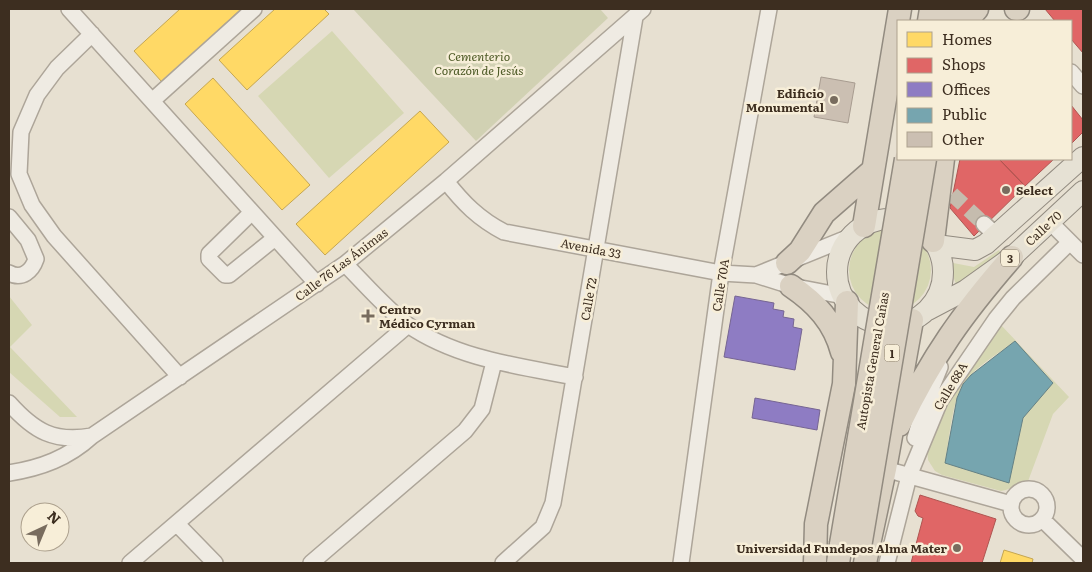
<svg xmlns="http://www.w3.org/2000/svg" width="1092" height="572" font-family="Literata,serif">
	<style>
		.green { fill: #d6d7b3; fill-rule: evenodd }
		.cemetery { fill: #d1d1b3 }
		.homes { fill: #ffd966; stroke: #c5a651 }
		.shops { fill: #e06666; stroke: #af5551 }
		.offices { fill: #8e7cc3; stroke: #766592 }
		.public { fill: #76a5af; stroke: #658184 }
		.building { fill: #cbbfb2; stroke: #a89c90 }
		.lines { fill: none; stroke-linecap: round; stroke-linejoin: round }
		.minor-tunnel { stroke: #c5bcae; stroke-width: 15; stroke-dasharray: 15 8; stroke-linecap: butt }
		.minor-casing { stroke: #ada599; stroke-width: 18 }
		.major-casing { stroke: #928b80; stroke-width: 22 }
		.highway-casing { stroke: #928b80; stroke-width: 25 }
		.minor { stroke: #efebe3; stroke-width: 15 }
		.major { stroke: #e6e1d4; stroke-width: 20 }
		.highway { stroke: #dad1c2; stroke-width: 22 }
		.highway-bridge-casing { stroke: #928b80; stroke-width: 25; stroke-linecap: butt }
		.highway-bridge { stroke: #dad1c2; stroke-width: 22 }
		.poi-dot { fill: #786c5e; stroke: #f7eed8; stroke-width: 2 }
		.labels { text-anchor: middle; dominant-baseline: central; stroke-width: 5; stroke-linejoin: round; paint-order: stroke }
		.shield { fill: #f7eed8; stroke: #756857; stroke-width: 1 }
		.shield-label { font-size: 11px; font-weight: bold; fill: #3d2e20 }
		.park-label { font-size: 12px; font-style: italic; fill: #4d5a26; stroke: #f7eed8 }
		.poi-label { font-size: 12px; font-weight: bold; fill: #3d2e20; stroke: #f7eed8; text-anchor: end }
		.street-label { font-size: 12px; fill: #3d2e20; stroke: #f7eed8 }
	</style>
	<rect width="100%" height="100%" fill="#e7e0d1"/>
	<path class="green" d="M332,31L404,113L329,178L258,96Z
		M849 270a41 41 0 1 1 82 0a41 41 0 1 1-82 0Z
		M999,250L1003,257L957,287L948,262L974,267Z
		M9,296L32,325L10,347L77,417H60L9,372Z
		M1000,324L1069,397L1053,414L1027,484C1016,483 1011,490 1001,491L942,475L935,471L928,460L927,449L945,404ZM1015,341L1053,382L1023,418L1009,482L945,463C949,442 952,399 964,383C976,366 998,354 1015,341Z"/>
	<path class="cemetery" d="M353,9H600L608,18L476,141Z"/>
	<path class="homes" d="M180,9H241L162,82L134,51Z
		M275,9H324L329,14L247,90L219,60Z
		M213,78L310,185L282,210L185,104Z
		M420,111L449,142L325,255L296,224Z
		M1004,550L1033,559L1032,563H1000Z"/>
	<path class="shops" d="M1045,9H1083V53L1071,39V21H1055Z
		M1071,105L1083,120V132L1071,144Z
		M960,159H999L1025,186L974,236L950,208Z
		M999,159H1054L1025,186Z
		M920,495L996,519L982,563H911L923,518L918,516L915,511Z"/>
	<path class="offices" d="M735,296L774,303L773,309L784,311L783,317L794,319L793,327L802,329L795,370L724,357Z
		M755,398L820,410L817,430L752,418Z"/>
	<path class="public" d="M1015,341L1053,383L1023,418L1009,483L945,463L957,398L963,384L971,375Z"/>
	<path class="building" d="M821,77L855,83L848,123L814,117Z"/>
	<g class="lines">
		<path class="minor-tunnel" d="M952,194L984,224"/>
		<g class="minor-casing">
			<path id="minor" d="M69,9L317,284
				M92,34L57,68L37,95L21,132L19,174L32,205L54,236L180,377
				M1071,72L1083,86
				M152,101L254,9
				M446,181C463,203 479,219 504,232L721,273L756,275L791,286L843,296
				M252,212L209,254V259L225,275H229L275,238
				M9,217L28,240L36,259C32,271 22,280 9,273
				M1050,222L1083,255
				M984,224L996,235
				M345,264C364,283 387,310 408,325C457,359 519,366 575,377
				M756,275L852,236
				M9,403C34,431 54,443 92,436
				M915,438L925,404L940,367
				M885,469L1011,504
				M9,473C41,468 68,458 92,436L345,264L446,181L643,9
				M1011 507a18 18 0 1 1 36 0a18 18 0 1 1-36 0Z
				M1042,519L1083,559
				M177,524L215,563
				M130,563L408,325
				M311,563L465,431L482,409L494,362
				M503,563L543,527L553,503L635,17
				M681,563L721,273L769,9
				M887,563L909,476L940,401L996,319L1013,298L1070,242"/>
		</g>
		<g class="major-casing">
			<path id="major" d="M837 272a53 53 0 1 1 106 0a53 53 0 1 1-106 0Z
				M936,245L975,250L986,244L1083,157
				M928,310L966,290L1012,257L1083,191"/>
		</g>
		<g class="highway-casing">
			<path id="highway" d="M1016,9H1018
				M929,21L931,9
				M947,21L950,9
				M966,21L977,9
				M864,226L900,9
				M933,241L943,159
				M787,263L800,251L824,213L872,171
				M791,286C816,303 834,322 842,352
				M899,425C931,358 963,313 1012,257
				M815,563L816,524L844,384L847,302
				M838,563L841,544
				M865,563L885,469L912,320"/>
		</g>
		<use href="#minor" class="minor"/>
		<use href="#major" class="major"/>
		<use href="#highway" class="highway"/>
		<g class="highway-bridge-casing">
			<path id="highway-bridge" d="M841,544L906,159
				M860,547L925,159"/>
		</g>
		<use href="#highway-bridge" class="highway-bridge"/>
	</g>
	<g class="poi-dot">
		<circle cx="834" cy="100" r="5"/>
		<circle cx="1006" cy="190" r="5"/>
		<path d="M365.5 308.5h5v5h5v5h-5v5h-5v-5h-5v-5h5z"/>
		<circle cx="957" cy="548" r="5"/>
	</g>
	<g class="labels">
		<g class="shield">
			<rect x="1001" y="249.5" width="18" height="17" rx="4"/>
			<rect x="884.5" y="344.5" width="15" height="17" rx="4"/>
		</g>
		<g class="shield-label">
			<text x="1010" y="258">3</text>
			<text x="892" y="353">1</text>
		</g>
		<g class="park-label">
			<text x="479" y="56">Cementerio<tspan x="479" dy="14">Corazón de Jesús</tspan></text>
		</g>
		<g class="poi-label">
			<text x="824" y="93">Edificio<tspan x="824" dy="14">Monumental</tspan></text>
			<text x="1016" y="190" text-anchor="start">Select</text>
			<text x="379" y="309" text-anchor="start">Centro<tspan x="379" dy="14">Médico Cyrman</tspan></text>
			<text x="947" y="548">Universidad Fundepos Alma Mater</text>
		</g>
		<g class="street-label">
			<text transform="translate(1043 228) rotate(-43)">Calle 70</text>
			<text transform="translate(591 248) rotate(11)">Avenida 33</text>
			<text transform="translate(341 264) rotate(-37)">Calle 76 Las Ánimas</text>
			<text transform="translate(720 285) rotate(-81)">Calle 70A</text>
			<text transform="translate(588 299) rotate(-80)">Calle 72</text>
			<text transform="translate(872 361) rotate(-80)">Autopista General Cañas</text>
			<text transform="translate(950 386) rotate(-59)">Calle 68A</text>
		</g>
	</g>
	<rect width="1092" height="572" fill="none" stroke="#3d2e20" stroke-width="20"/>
	<rect x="897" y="20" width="175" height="140" fill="#f7eed8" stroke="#ada18e"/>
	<rect x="907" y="32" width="25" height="15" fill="#ffd966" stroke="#ada18e"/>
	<text x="942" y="45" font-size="15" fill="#3d2e20">Homes</text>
	<rect x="907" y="58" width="25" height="15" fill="#e06666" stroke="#ada18e"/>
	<text x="942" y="70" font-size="15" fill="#3d2e20">Shops</text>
	<rect x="907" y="82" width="25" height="15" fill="#8e7cc3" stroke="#ada18e"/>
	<text x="942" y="95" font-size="15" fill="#3d2e20">Offices</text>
	<rect x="907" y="108" width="25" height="15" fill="#76a5af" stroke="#ada18e"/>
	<text x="942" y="120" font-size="15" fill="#3d2e20">Public</text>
	<rect x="907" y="132" width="25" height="15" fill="#cbbfb2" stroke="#ada18e"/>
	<text x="942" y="145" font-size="15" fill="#3d2e20">Other</text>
	<g transform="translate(45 527) rotate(44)"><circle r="24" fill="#f7eed8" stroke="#ada18e"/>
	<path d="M0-4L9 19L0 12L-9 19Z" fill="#786c5e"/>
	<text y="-8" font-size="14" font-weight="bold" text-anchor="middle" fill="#3d2e20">N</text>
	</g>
</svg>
